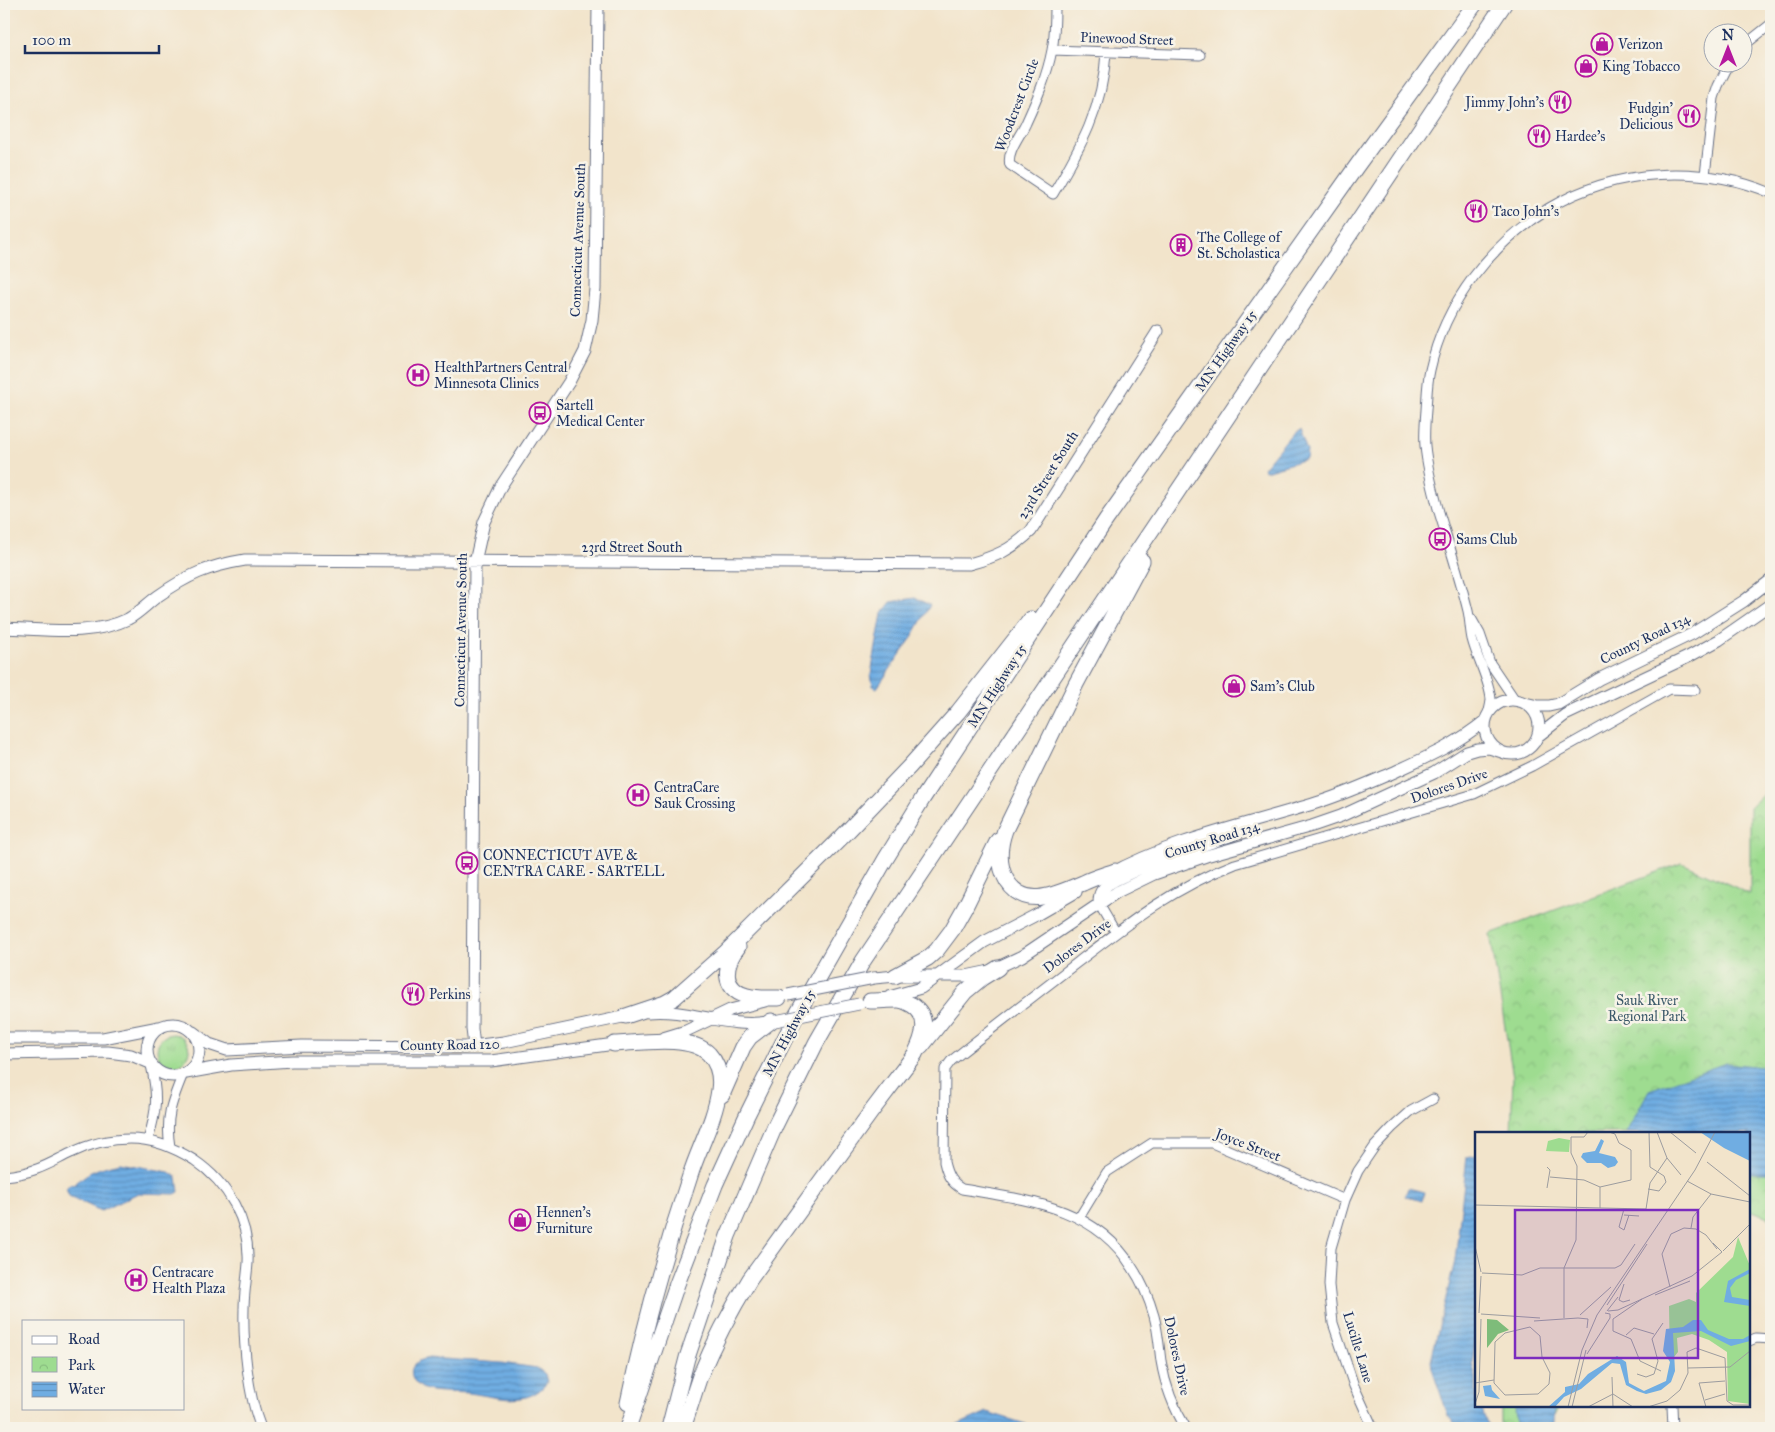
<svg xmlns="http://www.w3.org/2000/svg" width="1775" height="1432" font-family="'IM FELL Great Primer',serif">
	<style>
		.grass { fill: url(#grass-tufts); stroke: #5c8677 }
		.park { fill: url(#park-crowns); stroke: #5c8677 }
		.water { fill: url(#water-rules); stroke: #466ea0 }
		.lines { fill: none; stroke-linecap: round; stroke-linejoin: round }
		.minor-casing { stroke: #666e84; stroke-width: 11 }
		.tertiary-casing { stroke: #666e84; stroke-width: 13 }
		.trunk-casing { stroke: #666e84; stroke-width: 17 }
		.minor { stroke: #fff; stroke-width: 9 }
		.tertiary { stroke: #fff; stroke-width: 11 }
		.trunk { stroke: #fff; stroke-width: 15 }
		.tertiary-bridge-casing { stroke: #666e84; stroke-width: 13; stroke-linecap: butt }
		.tertiary-bridge { stroke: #fff; stroke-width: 11 }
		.labels { text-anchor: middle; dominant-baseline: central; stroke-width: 5; stroke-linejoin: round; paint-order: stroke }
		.street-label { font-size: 14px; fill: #1b2f5e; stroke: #f7f3e8 }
		.poi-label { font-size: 14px; fill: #1b2f5e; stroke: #f7f3e8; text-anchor: start }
		.park-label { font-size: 14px; fill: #3c5a6a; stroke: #f7f3e8 }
		.inset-road { fill: none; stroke: #9c9c9f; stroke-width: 1 }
		.view { fill: #7b2cbf; fill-opacity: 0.15; stroke: #7b2cbf; stroke-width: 2.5 }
		.inset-edge { fill: none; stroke: #1b2f5e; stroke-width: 2.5 }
	</style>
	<defs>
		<pattern id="grass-tufts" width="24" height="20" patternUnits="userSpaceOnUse" patternTransform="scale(1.25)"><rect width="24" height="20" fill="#9edc90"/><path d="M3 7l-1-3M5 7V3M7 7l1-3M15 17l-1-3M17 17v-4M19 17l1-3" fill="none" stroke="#88bd7f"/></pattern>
		<pattern id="park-crowns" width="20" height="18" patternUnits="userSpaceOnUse" patternTransform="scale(1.25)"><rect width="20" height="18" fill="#9edc90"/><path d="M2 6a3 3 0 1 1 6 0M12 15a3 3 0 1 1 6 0" fill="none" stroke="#88bd7f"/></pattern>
		<pattern id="water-rules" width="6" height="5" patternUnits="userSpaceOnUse" patternTransform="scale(1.25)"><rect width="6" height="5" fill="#70ade2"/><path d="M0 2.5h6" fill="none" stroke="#5b8dba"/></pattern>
	</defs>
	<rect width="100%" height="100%" fill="#f7f3e8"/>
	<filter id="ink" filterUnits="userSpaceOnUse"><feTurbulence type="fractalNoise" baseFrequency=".02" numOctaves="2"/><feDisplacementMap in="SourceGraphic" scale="10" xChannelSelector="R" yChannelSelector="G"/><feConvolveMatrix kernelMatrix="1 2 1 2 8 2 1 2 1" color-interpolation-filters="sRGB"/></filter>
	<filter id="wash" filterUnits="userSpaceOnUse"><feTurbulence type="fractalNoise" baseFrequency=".0096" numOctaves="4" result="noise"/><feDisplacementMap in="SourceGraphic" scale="20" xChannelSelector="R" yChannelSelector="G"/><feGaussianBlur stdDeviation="1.12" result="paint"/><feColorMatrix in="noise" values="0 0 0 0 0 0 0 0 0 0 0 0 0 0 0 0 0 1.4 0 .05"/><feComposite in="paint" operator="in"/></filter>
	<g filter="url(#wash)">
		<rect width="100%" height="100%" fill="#f2e4cb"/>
		<path class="grass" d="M157 1050a16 16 0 1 1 32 0a16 16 0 1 1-32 0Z"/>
		<path class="park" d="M1771,787V1218L1749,1210V1133H1511L1513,1077L1490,934L1682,863L1750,894V807Z
			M1501,1406H1559L1551,1422L1545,1428H1501Z"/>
		<path class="water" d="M1299,429L1307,451L1306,459L1265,471L1263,468L1293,432Z
			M915,598L930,605L911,639L877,688L873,686L871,674L882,614L891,602Z
			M1726,1063L1771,1068V1173H1749V1133H1626L1649,1090Z
			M1476,1155V1335L1472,1363L1476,1378V1406H1481L1488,1428H1459L1448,1416L1432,1368L1431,1360L1455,1261L1467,1157Z
			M121,1163L169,1172L177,1177L179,1192L175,1194L138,1193L101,1211L69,1196L66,1188L70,1184H75C89,1170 102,1167 121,1163Z
			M1408,1188L1424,1192L1422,1201L1405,1196Z
			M429,1358L502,1363L537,1368L545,1374L547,1382C543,1389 534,1395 526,1397C508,1402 487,1395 469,1393C455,1392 440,1393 427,1390C415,1387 404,1370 418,1362C420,1360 426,1359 429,1358Z
			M1515,1406H1554V1428H1515L1516,1423Z
			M987,1412L1038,1428H951Z"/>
	</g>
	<g filter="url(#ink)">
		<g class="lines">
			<g class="minor-casing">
				<path id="minor" d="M1055,4C1055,19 1055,35 1052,50C1047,76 1037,99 1026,123C1021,135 1006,152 1010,165L1053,194C1081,147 1103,108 1106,53
					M1742,47L1771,24
					M1052,50L1200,55
					M1705,175L1714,98L1718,86L1730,62
					M1471,618L1480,634L1490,663L1515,700
					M1488,715C1489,710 1491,704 1491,699C1489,679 1477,659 1472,639C1470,630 1470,620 1468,611C1460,578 1449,545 1439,512C1433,490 1427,468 1425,446C1424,434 1425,422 1426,410C1427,397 1427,383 1430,370C1445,302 1491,244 1549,208C1615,168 1701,164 1771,193
					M1099,904L1116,933
					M148,1140C157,1110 158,1096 151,1065
					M170,1147C165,1117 172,1101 183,1074
					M4,1176C15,1175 26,1173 37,1169C49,1165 60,1158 71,1153C89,1144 110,1139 130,1139C153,1139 175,1148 194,1160C228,1183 250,1221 248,1263C247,1278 244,1293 244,1309C243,1344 248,1396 261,1428
					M1079,1218L1107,1172L1152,1143H1212L1345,1200
					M1749,1341L1756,1338L1771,1339
					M1672,1406L1673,1428
					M1186,1428C1173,1407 1165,1385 1161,1361C1159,1346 1158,1330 1154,1316C1149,1298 1142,1282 1132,1267C1094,1206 1027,1200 962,1189C951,1183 947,1175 944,1162L945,1069L951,1061L961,1053C1000,1022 1039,992 1078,962C1130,922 1173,888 1235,864L1474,794L1532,766L1669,689L1695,690
					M1373,1428L1354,1386L1333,1323L1329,1285L1331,1248L1345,1200L1358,1171L1375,1146L1392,1128L1411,1111L1433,1099"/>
			</g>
			<g class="tertiary-casing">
				<path id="tertiary" d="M4,628C43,629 91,637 128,619C139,613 148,603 158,596C188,575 208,566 245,560L969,564C995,557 1011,550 1031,531L1158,331
					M1485 727a27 27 0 1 1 54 0a27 27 0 1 1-54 0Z
					M1525,703L1538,706H1549L1558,704L1599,679L1692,634L1744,601L1771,580
					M1538,736L1565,715L1688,657L1719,640L1771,604
					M1108,875C1173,839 1246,825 1316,803C1342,795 1366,784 1390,774C1427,757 1454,746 1486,720
					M1099,904C1099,898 1099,892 1105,887C1111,881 1121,878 1128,874C1166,855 1208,846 1247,829
					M874,978L896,976H966L990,971L1022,956L1117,892L1154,874L1206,856L1312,826L1341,816L1434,773L1467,752L1477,749L1489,748L1502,752
					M889,997L921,988L984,942L1038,914L1076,892
					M648,1012C689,1008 727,1029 768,1022
					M147 1050a26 26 0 1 1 52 0a26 26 0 1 1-52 0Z
					M193,1032L209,1044L227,1050L302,1046L464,1047L504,1042L632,1015
					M4,1038H103L159,1027
					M663,1038L686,1031L730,1010L765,1001
					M474,1046L472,1029L475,562L484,522L501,486L569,382L585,351L592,320L595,289L598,4
					M4,1054L108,1052L131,1055L150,1063
					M186,1073L231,1065L292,1061H491L622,1043"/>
			</g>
			<g class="trunk-casing">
				<path id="trunk" d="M1115,871C1104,875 1093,878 1083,883C1058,893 1026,911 1007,881C997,864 999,847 1005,830L1076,684L1142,561
					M738,947C724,964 721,989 747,996C757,999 768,998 779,998
					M895,976L928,958L937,950L952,930L965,907L998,840
					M626,1016L665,1003L674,998L726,952L842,837L910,766L958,712L1031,619
					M614,1044C639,1043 690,1034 709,1054C718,1064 721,1077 719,1090C715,1120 699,1147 690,1176C665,1250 644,1326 628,1403
					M921,1047L965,992L982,978L998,968
					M722,1095L743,1047L750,1037L771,1021
					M628,1428L677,1284L715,1185L747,1115L796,1016L885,860L923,798L1106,520L1356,167L1475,4
					M669,1428L687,1358L728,1236L775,1126L816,1043L863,961L1504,4
					M683,1428C689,1411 694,1393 700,1376C714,1342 731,1310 750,1279L871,1112L915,1054C923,1038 931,1017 912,1005C908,1003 903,1000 898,1000C889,1000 879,1001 870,1001"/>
			</g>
			<use href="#minor" class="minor"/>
			<use href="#tertiary" class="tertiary"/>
			<use href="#trunk" class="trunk"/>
			<g class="tertiary-bridge-casing">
				<path id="tertiary-bridge" d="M788,995L874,978
					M775,1021L859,1004"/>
			</g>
			<use href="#tertiary-bridge" class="tertiary-bridge"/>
		</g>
	</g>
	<defs>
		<g id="shop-ring" transform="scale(1.125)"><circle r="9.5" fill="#f7f3e8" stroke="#b5179e" stroke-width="1.5"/><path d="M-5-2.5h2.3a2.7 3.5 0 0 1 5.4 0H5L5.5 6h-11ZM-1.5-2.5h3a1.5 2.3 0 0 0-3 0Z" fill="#b5179e"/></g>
		<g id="restaurant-ring" transform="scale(1.125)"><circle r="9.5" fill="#f7f3e8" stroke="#b5179e" stroke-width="1.5"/><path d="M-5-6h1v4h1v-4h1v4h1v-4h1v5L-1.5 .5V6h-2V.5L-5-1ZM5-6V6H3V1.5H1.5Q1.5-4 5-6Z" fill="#b5179e"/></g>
		<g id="building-ring" transform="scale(1.125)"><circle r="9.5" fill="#f7f3e8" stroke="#b5179e" stroke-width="1.5"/><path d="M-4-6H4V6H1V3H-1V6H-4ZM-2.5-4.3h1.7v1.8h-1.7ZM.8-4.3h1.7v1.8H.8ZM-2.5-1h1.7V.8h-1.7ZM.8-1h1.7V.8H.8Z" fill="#b5179e"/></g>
		<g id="hospital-ring" transform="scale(1.125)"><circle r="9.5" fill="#f7f3e8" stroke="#b5179e" stroke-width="1.5"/><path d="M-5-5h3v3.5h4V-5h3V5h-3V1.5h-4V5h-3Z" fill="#b5179e"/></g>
		<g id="bus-ring" transform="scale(1.125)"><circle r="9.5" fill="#f7f3e8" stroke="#b5179e" stroke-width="1.5"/><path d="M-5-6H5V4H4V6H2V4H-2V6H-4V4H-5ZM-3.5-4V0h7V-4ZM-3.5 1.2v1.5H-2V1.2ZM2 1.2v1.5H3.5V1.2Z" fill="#b5179e"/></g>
	</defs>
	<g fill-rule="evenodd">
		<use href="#shop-ring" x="1602" y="44"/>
		<use href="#shop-ring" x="1586" y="66"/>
		<use href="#restaurant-ring" x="1560" y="102"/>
		<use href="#restaurant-ring" x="1689" y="116"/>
		<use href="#restaurant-ring" x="1539" y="136"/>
		<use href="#restaurant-ring" x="1476" y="211"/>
		<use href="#building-ring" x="1181" y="245"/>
		<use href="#hospital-ring" x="418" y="375"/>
		<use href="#bus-ring" x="540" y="413"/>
		<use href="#bus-ring" x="1440" y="539"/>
		<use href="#shop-ring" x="1234" y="686"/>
		<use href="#hospital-ring" x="638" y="795"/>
		<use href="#bus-ring" x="467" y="863"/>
		<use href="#restaurant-ring" x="413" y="994"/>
		<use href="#shop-ring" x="520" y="1220"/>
		<use href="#hospital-ring" x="136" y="1280"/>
	</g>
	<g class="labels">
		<g class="street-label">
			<text transform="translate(1127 39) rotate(2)">Pinewood Street</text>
			<text transform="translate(1017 105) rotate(-69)">Woodcrest Circle</text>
			<text transform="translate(578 240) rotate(-88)">Connecticut Avenue South</text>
			<text transform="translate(1226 351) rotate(-55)">MN Highway 15</text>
			<text transform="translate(1048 475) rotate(-58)">23rd Street South</text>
			<text x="632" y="547">23rd Street South</text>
			<text transform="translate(461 630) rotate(-89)">Connecticut Avenue South</text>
			<text transform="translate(1645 639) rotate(-26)">County Road 134</text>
			<text transform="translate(997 686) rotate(-57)">MN Highway 15</text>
			<text transform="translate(1449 786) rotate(-19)">Dolores Drive</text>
			<text transform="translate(1212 840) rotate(-17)">County Road 134</text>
			<text transform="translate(1077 946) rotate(-37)">Dolores Drive</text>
			<text transform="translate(789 1033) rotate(-62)">MN Highway 15</text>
			<text transform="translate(450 1045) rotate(-1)">County Road 120</text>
			<text transform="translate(1248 1145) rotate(21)">Joyce Street</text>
			<text transform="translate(1358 1347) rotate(73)">Lucille Lane</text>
			<text transform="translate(1177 1356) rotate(78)">Dolores Drive</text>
		</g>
		<g class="poi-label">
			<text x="1618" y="44">Verizon</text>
			<text x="1602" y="66">King Tobacco</text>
			<text x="1544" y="102" text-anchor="end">Jimmy John's</text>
			<text x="1673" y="108" text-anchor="end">Fudgin'<tspan x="1673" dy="16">Delicious</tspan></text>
			<text x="1555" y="136">Hardee's</text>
			<text x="1492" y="211">Taco John's</text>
			<text x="1197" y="237">The College of<tspan x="1197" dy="16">St. Scholastica</tspan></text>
			<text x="434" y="367">HealthPartners Central<tspan x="434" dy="16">Minnesota Clinics</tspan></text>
			<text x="556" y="405">Sartell<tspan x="556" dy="16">Medical Center</tspan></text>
			<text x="1456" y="539">Sams Club</text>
			<text x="1250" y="686">Sam's Club</text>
			<text x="654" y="787">CentraCare<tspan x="654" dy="16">Sauk Crossing</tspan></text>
			<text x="483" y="855">CONNECTICUT AVE &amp;<tspan x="483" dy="16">CENTRA CARE - SARTELL</tspan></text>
			<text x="429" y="994">Perkins</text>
			<text x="536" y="1212">Hennen’s<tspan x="536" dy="16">Furniture</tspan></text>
			<text x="152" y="1272">Centracare<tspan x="152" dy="16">Health Plaza</tspan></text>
		</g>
		<g class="park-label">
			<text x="1647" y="1000">Sauk River<tspan x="1647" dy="16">Regional Park</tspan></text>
		</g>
	</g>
	<g transform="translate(1475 1132)">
		<rect width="275" height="275" fill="#f2e4cb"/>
		<path d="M12,187L22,188L34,198L23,202L12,216Z" fill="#7ebc7a"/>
		<path d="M84,6L95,8L94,20L71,19L73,9ZM263,105L275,134V272L253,269L252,220L234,208L217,202L202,206L203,220L195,230L194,174L214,167L221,170V161L258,125Z" fill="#9edc90"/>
		<path d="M225,0H275V29L249,16ZM126,7L129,9L124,21L140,25L143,30L140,34L133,36L126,31H112L106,25L108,21L120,19ZM275,137V141L261,148L255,156L257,165L275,168V174L249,170L253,149ZM218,188H226L233,198L254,207H268L275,203V209L256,214L226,199L198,201L200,239L196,250L186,258L171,262L162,259L151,253L145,232L137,231L106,257L89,265L80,275H73L90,260V255L104,252L113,242L142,224L151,230L154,251L169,259L191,249L195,230L188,219L191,197L208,195ZM16,253L17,258L25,267L10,264L8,254Z" fill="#70ade2"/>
		<path class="inset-road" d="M182,0L192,26L206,43M195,0L221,21M232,30L275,64M72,35L75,38L72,56M75,45L109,48L125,55L156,48V18L144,11L140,2L134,0M212,49L236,62L275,70M173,57L184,59L191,50L189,44L175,35L174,0M0,73L171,77L175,51L192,26M125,76V55M149,77L144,95L149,98L154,83M149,83L164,84M216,96L218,85L236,62M0,114L6,140M248,119L275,92M7,141L47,143L65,136H140L146,133L160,112M149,152L144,168L148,170L155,168M195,155L187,122L196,102L209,96L221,97L231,103L242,117M180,163L215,149M167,167L138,187V199L156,207L165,229L186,239M132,173L172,112M132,179L143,165M133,179L143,178L217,144L247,120L238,111M4,181L6,144M6,182L65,186M105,183L136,155M89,186V136L101,108L102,34L96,21V5H109L113,0M103,186L113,187L112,196M59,189L103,186M55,195L65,204L67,225L75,241L74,252L63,262L30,263L19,251L20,210L30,201ZM151,203L159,196L179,202M112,222L135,186V182L130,181M213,236L255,235L275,219M162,242L171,245L179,242L183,229L177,207L188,191M137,245L138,275M0,251L19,248M230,268L250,262M0,272L4,260L6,187M93,275L107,218L122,183L220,38L240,0M97,275L111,218M113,275L138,262L158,275M173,275L192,269L205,258L213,241L212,220L221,216L250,226L252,269L258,273H275M231,275L224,251L250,249"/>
		<path class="view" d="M40,78H223V226H40Z"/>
		<rect width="275" height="275" class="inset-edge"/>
	</g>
	<rect width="1775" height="1432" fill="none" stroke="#f7f3e8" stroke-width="20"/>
	<rect x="22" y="1320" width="162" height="90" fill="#f7f3e8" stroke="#9fa5b1"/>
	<rect x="32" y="1336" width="25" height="8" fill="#ffffff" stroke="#9fa5b1"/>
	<text x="68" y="1344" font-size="15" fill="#1b2f5e">Road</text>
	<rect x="32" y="1357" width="25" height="15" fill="url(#park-crowns)" stroke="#9fa5b1"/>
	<text x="68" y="1370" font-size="15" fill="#1b2f5e">Park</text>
	<rect x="32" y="1382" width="25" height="15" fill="url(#water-rules)" stroke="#9fa5b1"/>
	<text x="68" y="1394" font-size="15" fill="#1b2f5e">Water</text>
	<g transform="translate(1728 48)"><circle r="24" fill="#f7f3e8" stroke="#9fa5b1"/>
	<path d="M0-4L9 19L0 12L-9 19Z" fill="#b5179e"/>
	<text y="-8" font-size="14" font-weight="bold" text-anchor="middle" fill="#1b2f5e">N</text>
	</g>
	<path d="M25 45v8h134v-8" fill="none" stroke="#1b2f5e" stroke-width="2.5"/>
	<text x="32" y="45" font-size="15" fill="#1b2f5e" stroke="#f7f3e8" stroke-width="4" paint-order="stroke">100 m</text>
</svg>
